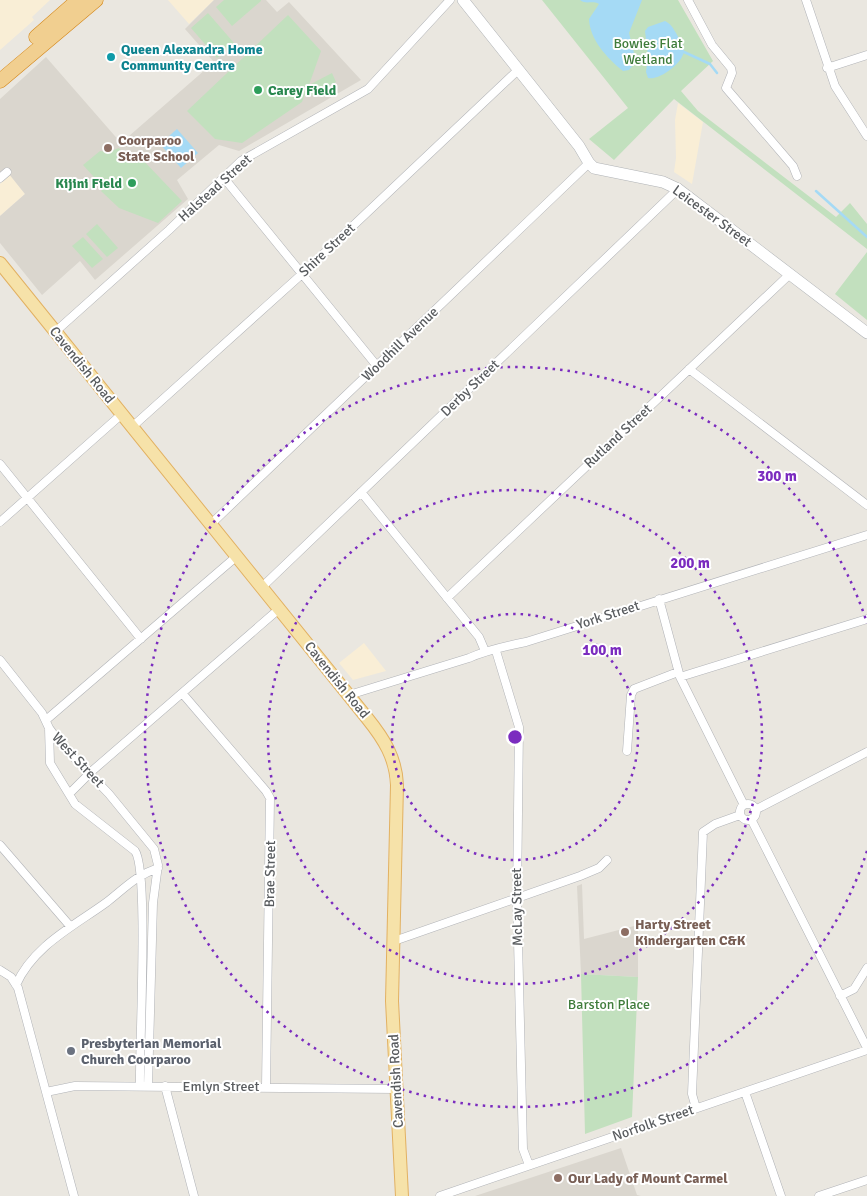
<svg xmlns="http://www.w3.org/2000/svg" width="867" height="1196" font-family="Signika,sans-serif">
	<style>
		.commercial { fill: #f9eed6 }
		.education { fill: #dad6ce }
		.green { fill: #c2e0be }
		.water { fill: #a5daf5 }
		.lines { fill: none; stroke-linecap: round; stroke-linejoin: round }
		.stream { stroke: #a5daf5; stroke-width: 2.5 }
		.street-casing { stroke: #b1b3b7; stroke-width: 9 }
		.secondary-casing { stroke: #b0b3b6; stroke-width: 12 }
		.primary-casing { stroke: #e2b162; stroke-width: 14 }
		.highway-casing { stroke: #d48617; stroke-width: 15 }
		.street { stroke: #fff; stroke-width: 8 }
		.secondary { stroke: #fff; stroke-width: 11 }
		.primary { stroke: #f6e2a9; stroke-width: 12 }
		.highway { stroke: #f1cf90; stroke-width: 14 }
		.ring { fill: none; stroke: #7b2cbf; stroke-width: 2.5; stroke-dasharray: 2.5 5 }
		.culture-dot { fill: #0f9aa8; stroke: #fff; stroke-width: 2 }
		.leisure-dot { fill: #2e9e5b; stroke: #fff; stroke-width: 2 }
		.education-dot { fill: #8d6e63; stroke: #fff; stroke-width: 2 }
		.worship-dot { fill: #6b7280; stroke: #fff; stroke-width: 2 }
		.labels { text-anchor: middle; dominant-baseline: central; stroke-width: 4; stroke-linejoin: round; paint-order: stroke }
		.park-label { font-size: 14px; fill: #3f7c3b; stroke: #fff }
		.culture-label { font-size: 14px; font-weight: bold; fill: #0d838f; stroke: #fff; text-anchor: start }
		.leisure-label { font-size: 14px; font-weight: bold; fill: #27864d; stroke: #fff; text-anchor: start }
		.education-label { font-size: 14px; font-weight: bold; fill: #785e54; stroke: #fff; text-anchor: start }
		.street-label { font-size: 14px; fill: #595c5f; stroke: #fff }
		.worship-label { font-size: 14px; font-weight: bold; fill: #5b616d; stroke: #fff; text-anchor: start }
		.centre { fill: #7b2cbf; stroke: #fff; stroke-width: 2.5 }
		.ring-label { font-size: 15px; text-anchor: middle; font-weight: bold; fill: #7b2cbf; stroke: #fff; stroke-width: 4; stroke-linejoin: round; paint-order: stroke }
	</style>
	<rect width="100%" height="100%" fill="#eae7e0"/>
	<path class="commercial" d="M0,0H50L32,17L34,20L0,50Z
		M168,0H214L189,24Z
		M678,103L703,122L692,184L674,172L676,158L675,120Z
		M10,175L25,194L0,216V184Z
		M364,643L386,671L353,680L339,663Z"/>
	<path class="education" d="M214,0H266L277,12L289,2L361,80L239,151L219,145L177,180L188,199L95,280L80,261L42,295L0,243V216L25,194L5,169L0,173V99L46,57L121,143L214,62L185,29Z
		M582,884L584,939L638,925V977L581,974L577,886Z
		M621,1148L637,1195L641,1196H475Z"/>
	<path class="green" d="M224,0H261V1L232,26L216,7Z
		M542,0H678L713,61L681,91L698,111L836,217L850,203L867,224V249L674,99L614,160L589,139L628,108Z
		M208,13L234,43L217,58L191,28Z
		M288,15L321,51L309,85L332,73L336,82L311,96L307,89L302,102L242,143L215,139L187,111Z
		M119,148L129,160L140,157L182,201L158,223L119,208L101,191L104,188L83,165L100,151L108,152Z
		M97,224L118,248L107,257L86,234Z
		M83,237L103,259L92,268L72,246Z
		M867,252V320L835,294Z
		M581,974L638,977L632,1117L585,1134Z"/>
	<path class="water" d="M580,0H642L629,33L636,61L629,70L623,71C607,58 590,40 589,19L599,4C592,0 586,5 580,0Z
		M665,21C671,24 673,28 676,33C679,39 684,44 684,51C683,63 659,81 648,78L646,72L648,56L645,31L648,27Z
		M177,129L198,153L181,168L160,144Z"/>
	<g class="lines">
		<path class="stream" d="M684,52L710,64L717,73
			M816,191L867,237"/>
		<g class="street-casing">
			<path id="street" d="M688,0L712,45L731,68L732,73L726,88L793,166L797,176
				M806,0L835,86L867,136
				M827,68L867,55
				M0,178L7,172
				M224,178L377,366
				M55,332L169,230L241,161L368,89L450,0
				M689,369L867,505
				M132,427L302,274L518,70
				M0,464L141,639
				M361,492L479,637L485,651
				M0,522L122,414
				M211,524L589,163
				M262,587L678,189
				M447,598L790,274
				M659,599L680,677L744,805
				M496,651L519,727L517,898L523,1149L529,1165
				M0,660L42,713L49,728L60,743L109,794L154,849L158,865L153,903L148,1086
				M680,677L867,619
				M182,693L266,791L270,798L266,1087
				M349,695L469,658C487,650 506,646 526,642L867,535
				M46,720L237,556
				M49,728L50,763L75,804L135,851C149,870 139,1049 140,1086
				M627,751L631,695L634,689L678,672
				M70,793L92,771L279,609
				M740 812a8 8 0 1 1 16 0a8 8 0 1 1-16 0Z
				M755,810L867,752
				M751,819L867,1048
				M0,845L70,926
				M394,941L580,876L599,868L607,860
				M0,970L11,977L18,988L74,1196
				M16,985C33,946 74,926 107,902C125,888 135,876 158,868
				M840,996L854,989L867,968
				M165,1086L194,1196
				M46,1092L75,1086L396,1089
				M745,1092L781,1196
				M696,1108L692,1094L703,832L715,824L740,815
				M440,1196L867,1050
				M819,1196L867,1180"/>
		</g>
		<g class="secondary-casing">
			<path id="secondary" d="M463,0L579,146L589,163L594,168L663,182L678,189L867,333"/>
		</g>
		<g class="primary-casing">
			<path id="primary" d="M0,263L367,718C384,739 396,758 397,785L392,1001L402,1196"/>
		</g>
		<g class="highway-casing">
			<path id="highway" d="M36,37L78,0
				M0,81L96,0"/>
		</g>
		<use href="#street" class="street"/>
		<use href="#secondary" class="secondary"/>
		<use href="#primary" class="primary"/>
		<use href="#highway" class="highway"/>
	</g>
	<g class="ring">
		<circle cx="515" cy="737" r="123"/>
		<circle cx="515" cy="737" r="247"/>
		<path d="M867 851A370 370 0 1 1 867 623"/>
	</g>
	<circle class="culture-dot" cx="111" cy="57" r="5"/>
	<g class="leisure-dot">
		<circle cx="258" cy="90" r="5"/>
		<circle cx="132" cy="183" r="5"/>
	</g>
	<g class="education-dot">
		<circle cx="108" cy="148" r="5"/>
		<circle cx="625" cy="932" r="5"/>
		<circle cx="558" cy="1178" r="5"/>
	</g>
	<circle class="worship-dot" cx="71" cy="1051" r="5"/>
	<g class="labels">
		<g class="park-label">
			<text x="648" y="43">Bowies Flat<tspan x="648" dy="16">Wetland</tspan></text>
			<text x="609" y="1004">Barston Place</text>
		</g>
		<g class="culture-label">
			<text x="121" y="49">Queen Alexandra Home<tspan x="121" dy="16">Community Centre</tspan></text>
		</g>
		<g class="leisure-label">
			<text x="268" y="90">Carey Field</text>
			<text x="122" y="183" text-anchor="end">Kijini Field</text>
		</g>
		<g class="education-label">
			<text x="118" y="140">Coorparoo<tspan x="118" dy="16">State School</tspan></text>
			<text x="635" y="924">Harty Street<tspan x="635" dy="16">Kindergarten C&amp;K</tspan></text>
			<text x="568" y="1178">Our Lady of Mount Carmel</text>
		</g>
		<g class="street-label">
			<text transform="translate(215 188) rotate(-42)">Halstead Street</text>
			<text transform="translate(712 216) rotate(36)">Leicester Street</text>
			<text transform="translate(327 250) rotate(-43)">Shire Street</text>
			<text transform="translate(400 344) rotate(-44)">Woodhill Avenue</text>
			<text transform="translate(82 365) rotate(51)">Cavendish Road</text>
			<text transform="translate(470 388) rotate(-44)">Derby Street</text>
			<text transform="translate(618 436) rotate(-43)">Rutland Street</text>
			<text transform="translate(608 615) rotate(-18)">York Street</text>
			<text transform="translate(337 680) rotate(51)">Cavendish Road</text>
			<text transform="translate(78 760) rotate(47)">West Street</text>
			<text transform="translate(270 874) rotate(-89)">Brae Street</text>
			<text transform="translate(517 907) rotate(-91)">McLay Street</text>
			<text transform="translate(396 1081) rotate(-93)">Cavendish Road</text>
			<text x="221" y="1086">Emlyn Street</text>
			<text transform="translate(653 1123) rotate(-19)">Norfolk Street</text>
		</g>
		<g class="worship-label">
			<text x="81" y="1043">Presbyterian Memorial<tspan x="81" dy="16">Church Coorparoo</tspan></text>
		</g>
	</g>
	<circle cx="515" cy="737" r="8" class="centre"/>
	<g class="ring-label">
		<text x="777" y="481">300 m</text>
		<text x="690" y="568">200 m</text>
		<text x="602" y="655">100 m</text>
	</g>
</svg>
